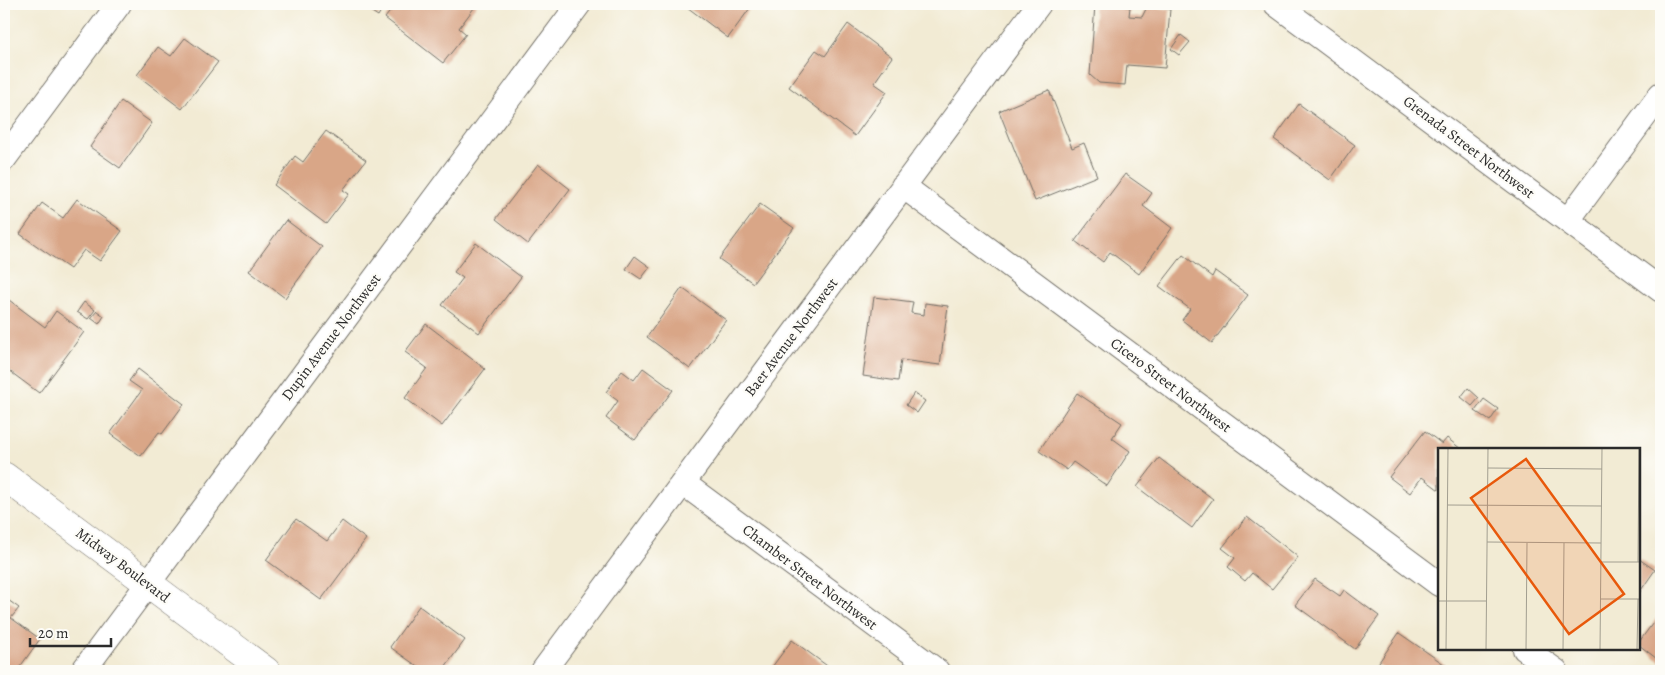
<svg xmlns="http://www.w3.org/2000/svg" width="1665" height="675" font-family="Alegreya,serif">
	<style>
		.building { fill: #d9a687 }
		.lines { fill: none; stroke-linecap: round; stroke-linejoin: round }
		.minor-casing { stroke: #716e66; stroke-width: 26 }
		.tertiary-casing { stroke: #716e66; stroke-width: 29 }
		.minor { stroke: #fff; stroke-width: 24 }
		.tertiary { stroke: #fff; stroke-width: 28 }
		.labels { text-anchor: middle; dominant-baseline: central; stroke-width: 4.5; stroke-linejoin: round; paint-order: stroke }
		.street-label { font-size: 15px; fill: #2b2b2b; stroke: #fdfcf7 }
		.inset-road { fill: none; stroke: #a29e90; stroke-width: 1 }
		.view { fill: #e8590c; fill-opacity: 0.15; stroke: #e8590c; stroke-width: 2.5 }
		.inset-edge { fill: none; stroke: #2b2b2b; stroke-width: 2.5 }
	</style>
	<rect width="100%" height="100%" fill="#fdfcf7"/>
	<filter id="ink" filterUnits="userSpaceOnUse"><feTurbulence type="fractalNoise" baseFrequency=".02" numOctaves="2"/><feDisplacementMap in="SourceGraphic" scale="10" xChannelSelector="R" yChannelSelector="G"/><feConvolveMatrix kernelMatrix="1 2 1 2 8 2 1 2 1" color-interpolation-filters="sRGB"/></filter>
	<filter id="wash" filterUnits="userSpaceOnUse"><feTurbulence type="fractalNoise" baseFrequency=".0096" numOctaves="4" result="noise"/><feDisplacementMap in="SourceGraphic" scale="20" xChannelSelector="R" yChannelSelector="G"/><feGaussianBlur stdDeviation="1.12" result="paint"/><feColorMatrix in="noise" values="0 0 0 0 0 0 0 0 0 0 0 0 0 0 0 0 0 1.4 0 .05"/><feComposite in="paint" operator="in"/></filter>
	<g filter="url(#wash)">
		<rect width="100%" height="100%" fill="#f2ebd4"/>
		<g id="blocks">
			<path class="building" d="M362,4H385L378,16L361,5Z
				M396,4H477L459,28L466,34L443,63L385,18Z
				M683,4H753L728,38Z
				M1095,4L1130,7L1129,16L1142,17L1147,7L1170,9L1165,68L1127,65L1125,85L1099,83L1090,75Z
				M848,24L892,57L874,83L887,92L855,136L789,87L816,50L825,56Z
				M1181,35L1190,42L1179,55L1171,49Z
				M185,38L218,62L182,109L137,75L158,47L171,56Z
				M1049,90L1072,148L1084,143L1097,176L1035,201L999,111Z
				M121,101L152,123L120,168L90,147Z
				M1299,104L1355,145L1330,180L1274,139Z
				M326,131L366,160L343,190L349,194L326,224L274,185L295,156L303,162Z
				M538,164L570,189L528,244L496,219Z
				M1125,174L1152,193L1143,206L1172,228L1139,274L1110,252L1103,262L1075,241Z
				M77,199L122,231L100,261L84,250L70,269L20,234L42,203L63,218Z
				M760,204L794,228L753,283L719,259Z
				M286,220L322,247L285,298L249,271Z
				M476,243L521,277L479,333L442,305L463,278L454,272Z
				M1183,255L1212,277L1215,271L1248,295L1212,343L1182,320L1190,309L1159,286Z
				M635,256L650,267L641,279L626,269Z
				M682,288L726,320L690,369L647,337Z
				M874,297L913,302L911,313L924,315L925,303L948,306L940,365L901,360L898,381L863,376Z
				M9,300L45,327L56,311L84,332L39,393L4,367V307Z
				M84,302L95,310L88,319L77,312Z
				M97,311L104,316L99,324L91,318Z
				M426,324L485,369L442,426L405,398L427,368L405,352Z
				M643,368L673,390L635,440L606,418L618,401L606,392L622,371L634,380Z
				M138,369L184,404L162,434L159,432L141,456L110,434L142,390L129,381Z
				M1468,388L1479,398L1472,406L1461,397Z
				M914,393L925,401L917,413L906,405Z
				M1077,393L1122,423L1112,438L1130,451L1107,486L1073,462L1067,470L1039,451Z
				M1484,399L1498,409L1490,421L1475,411Z
				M1425,431L1442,444L1447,438L1461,449H1439V490L1422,477L1410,493L1389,477Z
				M1159,458L1213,499L1192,528L1137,487Z
				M1247,517L1298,557L1272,589L1252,573L1245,581L1228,567L1235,558L1222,548Z
				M296,519L327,541L342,521L366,539L321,600L266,560Z
				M1639,559L1655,570L1639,593Z
				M1315,579L1340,596L1344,590L1379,616L1355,649L1295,605Z
				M4,597L19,608L11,618L40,639L17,671H4Z
				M419,606L465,640L442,671H424L390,647Z
				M1661,612V662L1639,645V642Z
				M1399,633L1454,671H1387L1377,665Z
				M792,640L834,671H769Z"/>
		</g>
	</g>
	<g filter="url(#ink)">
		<use href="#blocks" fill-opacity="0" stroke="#716e66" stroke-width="1"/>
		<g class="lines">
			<g class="minor-casing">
				<path id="minor" d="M1276,4L1661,290
					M4,159L119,4
					M903,186L1439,584
					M1568,220L1661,94
					M683,483L937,671
					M1525,649L1556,671
					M83,671L579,4
					M543,671L1039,4"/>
			</g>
			<g class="tertiary-casing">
				<path id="tertiary" d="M4,476L266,671"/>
			</g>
			<use href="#minor" class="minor"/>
			<use href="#tertiary" class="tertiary"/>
		</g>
	</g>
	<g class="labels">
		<g class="street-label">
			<text transform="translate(1469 147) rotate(37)">Grenada Street Northwest</text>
			<text transform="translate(331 337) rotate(-53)">Dupin Avenue Northwest</text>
			<text transform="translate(791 337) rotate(-53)">Baer Avenue Northwest</text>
			<text transform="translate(1171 385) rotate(37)">Cicero Street Northwest</text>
			<text transform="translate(123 565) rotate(37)">Midway Boulevard</text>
			<text transform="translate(810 577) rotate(37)">Chamber Street Northwest</text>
		</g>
	</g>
	<g transform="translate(1438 448)">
		<rect width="202" height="202" fill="#f2ebd4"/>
		<path class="inset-road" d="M50,20L164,21M9,57L164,58M49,94L163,95M163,114H203M200,114L201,0M163,151H203M0,153H48M8,202L10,0M48,202L50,0M88,202L89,95M125,202L126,95M162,202L164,0M199,202L200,151"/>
		<path class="view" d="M88,11L186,146L131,186L33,50Z"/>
		<rect width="202" height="202" class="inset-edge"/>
	</g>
	<rect width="1665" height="675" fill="none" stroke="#fdfcf7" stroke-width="20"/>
	<path d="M30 638v8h81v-8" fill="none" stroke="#2b2b2b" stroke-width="2.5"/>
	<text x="38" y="638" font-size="15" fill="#2b2b2b" stroke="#fdfcf7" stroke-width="4" paint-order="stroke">20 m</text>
</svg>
